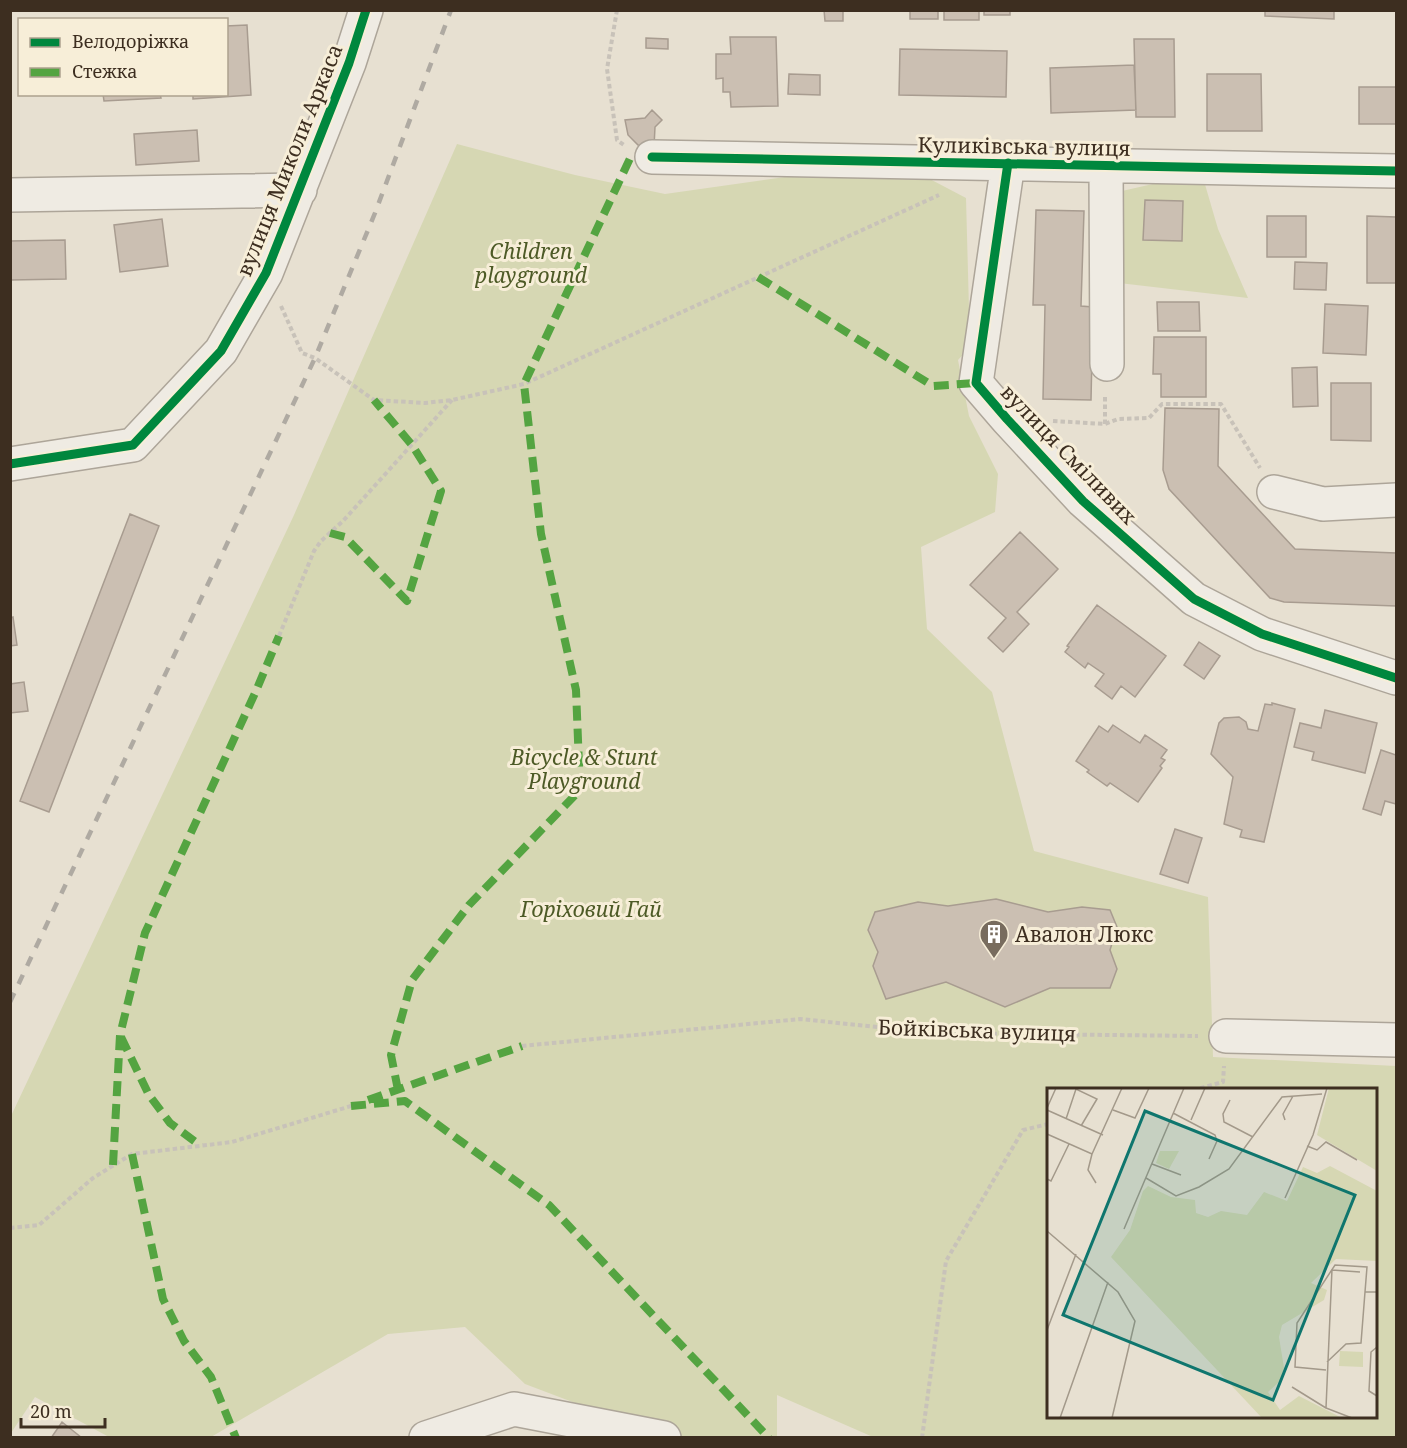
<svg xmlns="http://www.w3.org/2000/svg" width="1407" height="1448" font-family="'Noto Serif',serif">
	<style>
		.green { fill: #d6d7b3; fill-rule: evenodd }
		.building { fill: #cbbfb2; stroke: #a89c90; stroke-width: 1.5 }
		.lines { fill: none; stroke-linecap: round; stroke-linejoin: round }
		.minor-casing { stroke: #ada599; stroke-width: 36 }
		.path { stroke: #c8c2b9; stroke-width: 4; stroke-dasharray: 4.5 3; stroke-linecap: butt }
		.minor { stroke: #efebe3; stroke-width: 33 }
		.rail { stroke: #afaaa2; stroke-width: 4.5; stroke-dasharray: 10 10; stroke-linecap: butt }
		.quiet { stroke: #54a441; stroke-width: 8; stroke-dasharray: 15 8; stroke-linecap: butt }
		.cycleway-casing { stroke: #f7eed8; stroke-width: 13 }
		.cycleway { stroke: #00873e; stroke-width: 9 }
		.labels { text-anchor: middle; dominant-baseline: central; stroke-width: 6; stroke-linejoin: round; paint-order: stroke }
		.street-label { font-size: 21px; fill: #3d2e20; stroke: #f7eed8 }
		.park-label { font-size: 21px; font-style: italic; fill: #4d5a26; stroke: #f7eed8 }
		.poi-label { font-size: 21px; fill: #3d2e20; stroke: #f7eed8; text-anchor: start }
		.inset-road { fill: none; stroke: #a3998a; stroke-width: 1.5 }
		.view { fill: #0f766e; fill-opacity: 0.15; stroke: #0f766e; stroke-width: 3 }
		.inset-edge { fill: none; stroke: #3d2e20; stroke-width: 3 }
	</style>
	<rect width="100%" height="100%" fill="#e7e0d1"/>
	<path class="green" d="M457,144L575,175L665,194L785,177H926L966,198L970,347L958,360L969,416L998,474L995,512L921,547L927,629L992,692L1034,851L1208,897L1213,1057L1396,1066V1437H873L777,1395V1437H630L620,1420L525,1384L465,1327L388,1334L211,1437H109L35,1397L11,1433V1116L294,515ZM1048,1090H1376V1416H1048Z
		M1166,181H1204L1218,229L1248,298L1119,283L1122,191Z"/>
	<path class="building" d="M824,10H843V21H825Z
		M910,10H938V19H910Z
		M944,10H979V20H944Z
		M984,10H1010V15H984Z
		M1265,10H1334V19L1265,16Z
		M247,25L251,95L193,99V94H226V26Z
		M730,37H776L778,106L731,107L730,92H723V78L716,79V54H731Z
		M646,38L668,39V49L646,48Z
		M1134,39H1174L1175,117H1136Z
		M900,49L1007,51L1006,97L899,95Z
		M1134,65L1136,110L1051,113L1050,68Z
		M789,74L820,75V95L788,94Z
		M1207,74H1261L1262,131H1207Z
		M1359,87H1396V124H1359Z
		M103,94H160L161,98L104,101Z
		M652,110L662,120L655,127L654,147L638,145L628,135L625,120L645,118Z
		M197,130L199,161L136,165L134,134Z
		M1145,200L1183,201L1182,241L1143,240Z
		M1036,210L1084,211L1081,306L1093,307L1091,400L1043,399L1045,305H1033Z
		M1267,216H1306V257H1267Z
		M1367,216L1396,217V290V283H1367Z
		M162,219L168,266L120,272L114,225Z
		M65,240L66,279L10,280V241Z
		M1295,262L1327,263L1326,290L1294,289Z
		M1157,302H1199L1200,331H1158Z
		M1325,304L1368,306L1366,355L1323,353Z
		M1154,337H1206V397H1161V374H1153Z
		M1317,367L1318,406L1293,407L1292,368Z
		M1331,383H1371V441L1331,440Z
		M1165,408L1219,409L1218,466L1295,549L1396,553V606L1284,602L1270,598L1169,489L1163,470Z
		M130,514L159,526L49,812L20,801Z
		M1020,532L1058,569L1017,612L1029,624L1003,652L988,638L1006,618L970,585Z
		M1097,605L1166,656L1135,697L1121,686L1112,699L1095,686L1104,674L1088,663L1085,668L1065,652L1069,647L1067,646Z
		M13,617L17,645L10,646V618Z
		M1199,642L1220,656L1204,679L1184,665Z
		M24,682L28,711L10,713V684Z
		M1272,703L1295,709L1264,842L1240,837L1242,830L1224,824L1233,777L1211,754L1219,723L1224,718L1239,717L1246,722L1248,729L1258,731L1265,704L1272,705Z
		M1325,710L1377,723L1365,773L1312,760L1314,752L1294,747L1300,723L1321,728Z
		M1113,725L1140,743L1145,735L1167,750L1161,758L1165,760L1160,766L1162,768L1138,802L1110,783L1107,786L1087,772L1089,770L1076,761L1099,726L1108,732Z
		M1381,750L1396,755V804L1385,801L1381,815L1363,809Z
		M1175,829L1202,838L1188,883L1160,874Z
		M996,899L1048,912L1082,907L1110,910L1117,927L1110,950L1117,969L1110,988H1050L1005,1007L946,982L886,999L873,966L878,952L868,930L875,912L918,902L948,906Z
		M62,1422L82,1438H51Z"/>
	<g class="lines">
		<g class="minor-casing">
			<path id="minor" d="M652,157L1396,171
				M1008,163L976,383L1007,419L1083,501L1194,599L1262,634L1396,678
				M1106,167L1107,364
				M10,195L300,190
				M10,464L133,445L221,351L266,273L349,63L366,10
				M1274,492L1323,504L1396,500
				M1226,1036L1396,1040
				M426,1438L514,1409L664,1438"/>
		</g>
		<path class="path" d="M617,10L607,69L617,140L624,145
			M281,306L302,353L315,358L374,400L425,403L452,400L524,384L939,195
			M1053,421L1105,424L1118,419L1149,418L1162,404H1221L1260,468
			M1105,424V394
			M279,636L314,551L321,541L343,521L452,400
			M522,1046L800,1019L935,1033L1198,1036
			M1193,1090L1223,1082L1224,1066
			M10,1228L39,1225L93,1178L132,1154L232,1142L351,1106
			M922,1438L946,1261L1023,1130L1048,1124"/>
		<use href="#minor" class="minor"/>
		<path class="rail" d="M10,1002L315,358L375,213L451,10"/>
		<path class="quiet" d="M758,277L933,386L976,383
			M330,533L345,537L407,601L441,491L412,445L374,400
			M121,1037L149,1095L170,1123L201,1146
			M398,1090L391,1055L412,980L469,905L580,790L576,690L541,534L524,384L633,152
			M368,1100L522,1046
			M351,1106L405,1101L549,1205L769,1438
			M132,1154L163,1299L184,1341L211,1377L236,1438
			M113,1165L120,1035L145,933L256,691L279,636"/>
		<g class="cycleway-casing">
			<path id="cycleway" d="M652,157L1396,171
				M1008,163L976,383L1007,419L1083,501L1194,599L1262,634L1396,678
				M10,464L133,445L221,351L266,273L349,63L366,10"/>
		</g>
		<use href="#cycleway" class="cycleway"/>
	</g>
	<defs>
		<g id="building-pin" transform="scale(1.5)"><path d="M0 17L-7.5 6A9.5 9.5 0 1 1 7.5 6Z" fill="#786c5e" stroke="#f7eed8"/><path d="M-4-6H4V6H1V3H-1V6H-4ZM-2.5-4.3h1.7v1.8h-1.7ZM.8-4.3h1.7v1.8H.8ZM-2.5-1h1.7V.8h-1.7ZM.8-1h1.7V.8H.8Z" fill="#fff"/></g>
	</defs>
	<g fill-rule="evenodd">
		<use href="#building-pin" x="994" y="934"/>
	</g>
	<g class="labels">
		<g class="street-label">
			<text transform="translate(1024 146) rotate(1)">Куликівська вулиця</text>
			<text transform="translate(289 160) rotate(-68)">вулиця Миколи Аркаса</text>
			<text transform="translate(1069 454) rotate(46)">вулиця Сміливих</text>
			<text transform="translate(977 1030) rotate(2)">Бойківська вулиця</text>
		</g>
		<g class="park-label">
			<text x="531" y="251">Children<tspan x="531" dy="24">playground</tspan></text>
			<text x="584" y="757">Bicycle &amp; Stunt<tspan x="584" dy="24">Playground</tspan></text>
			<text x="591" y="909">Горіховий Гай</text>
		</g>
		<g class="poi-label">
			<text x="1015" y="934">Авалон Люкс</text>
		</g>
	</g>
	<g transform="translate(1047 1088)">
		<rect width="330" height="330" fill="#e7e0d1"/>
		<path d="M282,0H330V83L270,47ZM113,63H132L122,81L109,75ZM283,78L330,103V173L289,171L264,195L280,202L277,212L235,237L232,249L237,280L233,293L221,304L233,322L252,308L295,330H215L64,169L83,142L96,103L101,98L124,109L148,112L149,125L161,129L174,123L200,127L217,104L240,113L256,79L270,85ZM293,263L316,264V279L292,278Z" fill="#d6d7b3"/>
		<path class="inset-road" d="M183,12L176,26L177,34L206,49M0,20L9,0M0,22L56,47M66,22L88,30L102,0M126,25L168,47L170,53L162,71M19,31L29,1L50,11L34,38M144,32L158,0M238,32L236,26L246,8M0,46L45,66L75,0M260,58L270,62L279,54L310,72M45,66L41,82L49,95M105,76L134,87M99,90L129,108L152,99L182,81L235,9L275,6M0,91L4,93L22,56M238,110L266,47L280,0M77,141L137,0M0,143L71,204L88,233L65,330M285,181L279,320L305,330M285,182L313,184M0,242L29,166M330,259L324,264L322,303L330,308M280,274L299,256L314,255L318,204H330M279,282L248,279L250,235L288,177L320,179L318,204M245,299L279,320M13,330L61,194"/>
		<path class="view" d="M98,23L308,107L226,312L16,227Z"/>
		<rect width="330" height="330" class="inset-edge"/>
	</g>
	<rect width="1407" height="1448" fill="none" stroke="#3d2e20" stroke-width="24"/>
	<rect x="18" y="18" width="210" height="78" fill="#f7eed8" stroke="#ada18e" stroke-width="1.5"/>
	<rect x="30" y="38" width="30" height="9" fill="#00873e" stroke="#ada18e" stroke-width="1.5"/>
	<text x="72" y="48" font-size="18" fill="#3d2e20">Велодоріжка</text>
	<rect x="30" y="68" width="30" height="9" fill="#54a441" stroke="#ada18e" stroke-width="1.5"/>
	<text x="72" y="78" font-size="18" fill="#3d2e20">Стежка</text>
	<path d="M21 1418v9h84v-9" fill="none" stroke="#3d2e20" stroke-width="3"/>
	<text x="30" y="1418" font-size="18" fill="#3d2e20" stroke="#f7eed8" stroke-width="4.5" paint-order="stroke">20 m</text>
</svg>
